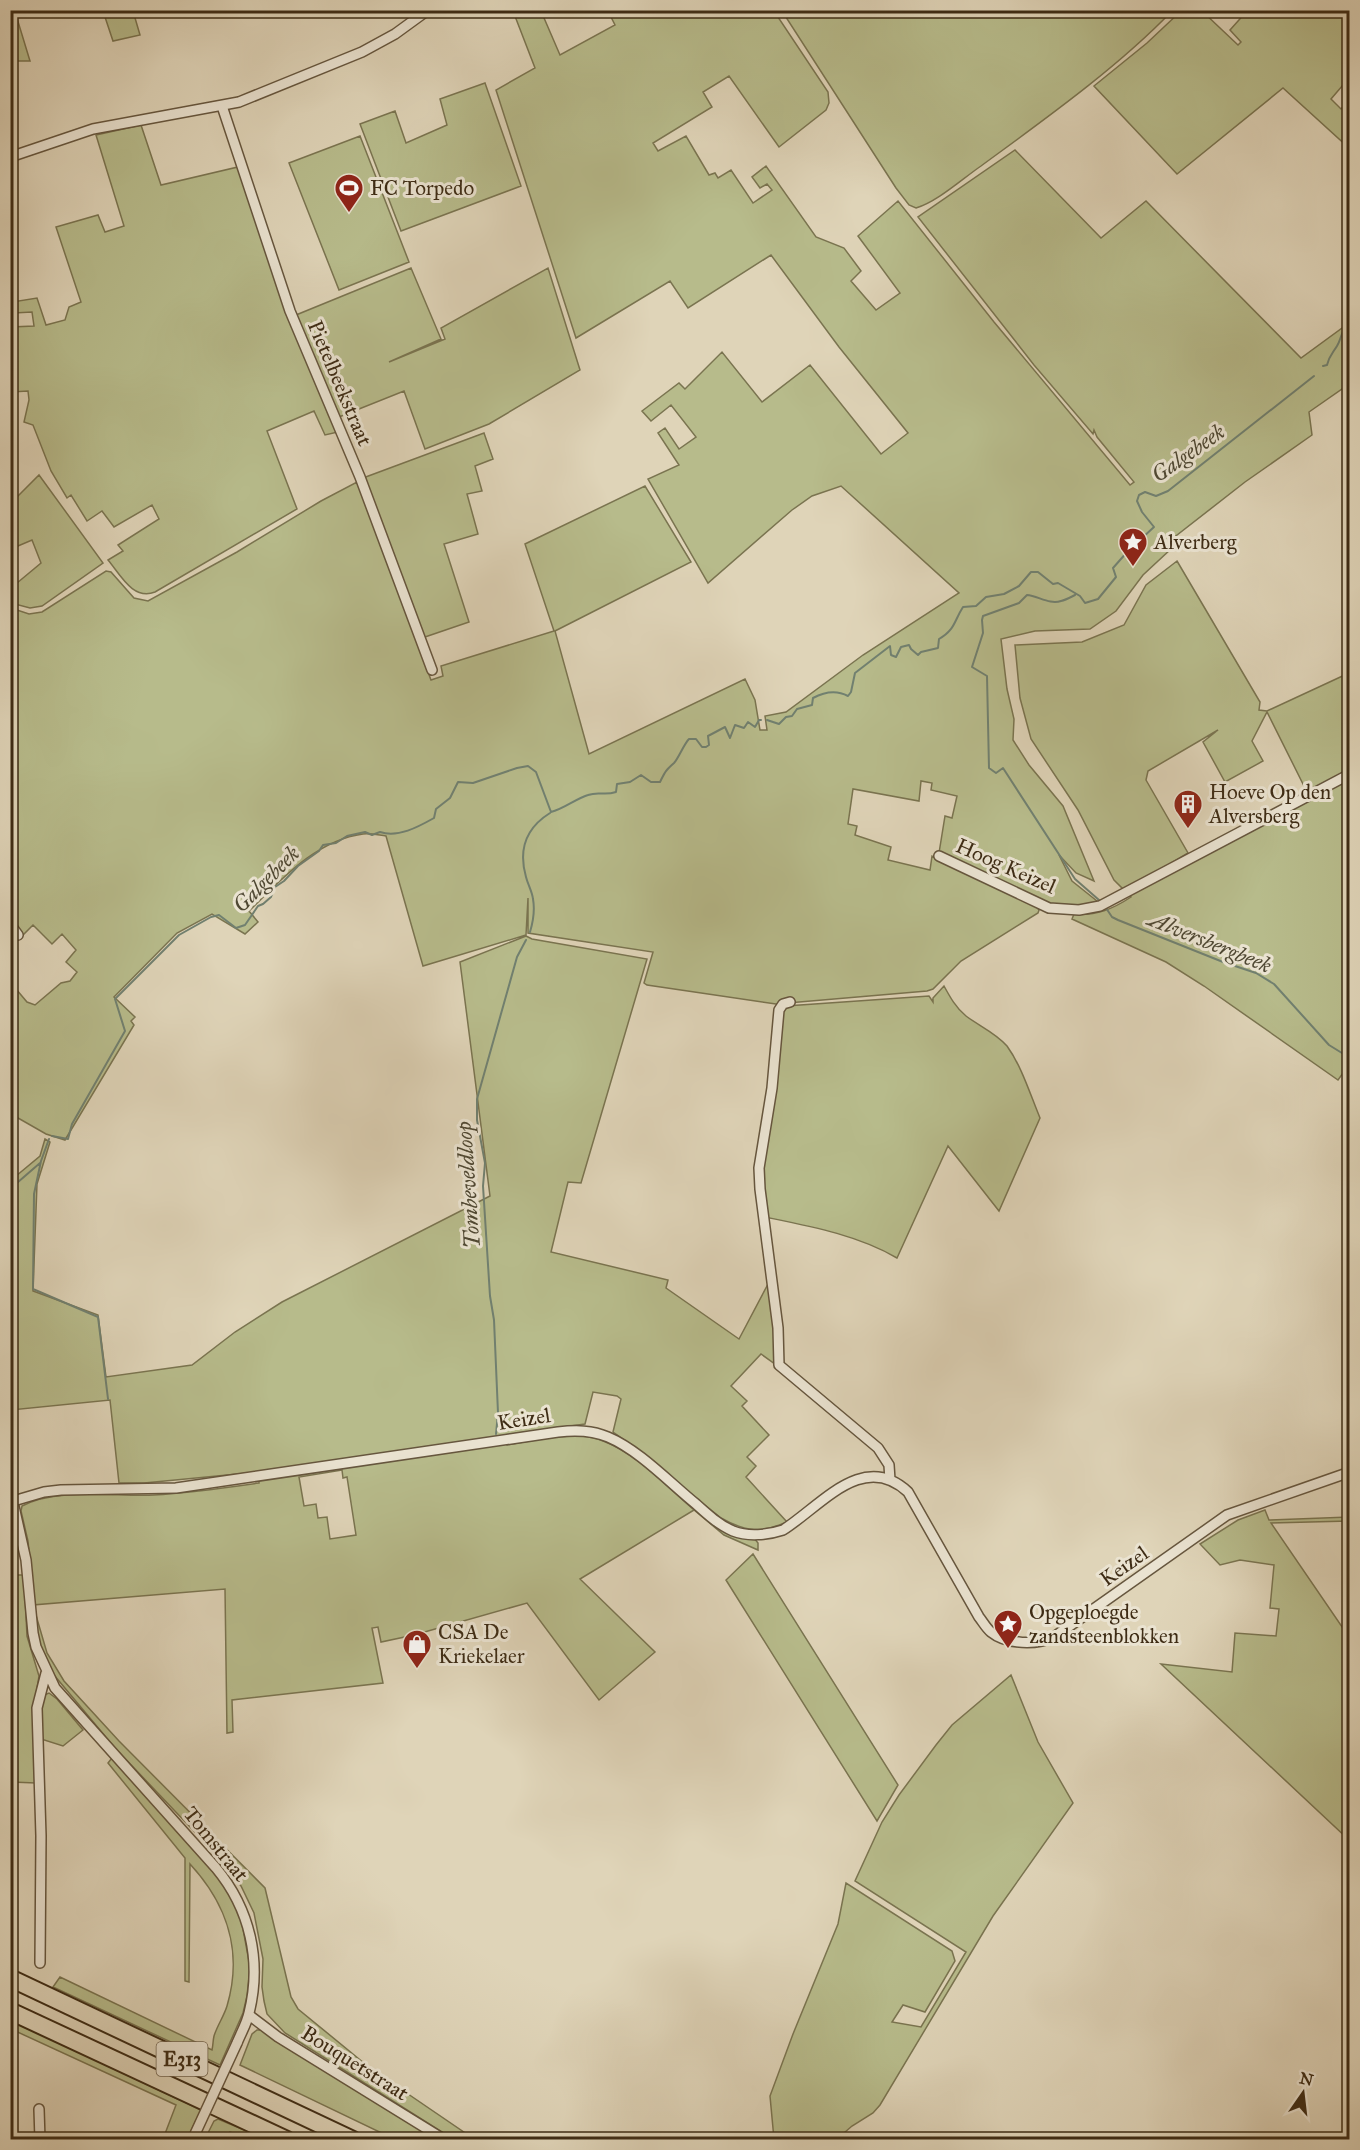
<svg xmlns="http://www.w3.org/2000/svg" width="1360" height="2150" font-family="'IM FELL Great Primer',serif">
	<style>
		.green { fill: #b7bb8b; stroke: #7a7450; stroke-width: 1.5; fill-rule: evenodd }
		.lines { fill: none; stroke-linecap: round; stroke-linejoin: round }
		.stream { stroke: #718070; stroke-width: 2 }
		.street-casing { stroke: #66563e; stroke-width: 12 }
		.highway-casing { stroke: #3e2c15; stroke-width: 20 }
		.street { stroke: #eae3d1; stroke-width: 9 }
		.highway { stroke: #dfd4b8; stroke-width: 16 }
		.street-bridge-casing { stroke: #66563e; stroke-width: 12; stroke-linecap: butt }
		.street-bridge { stroke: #eae3d1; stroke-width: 9 }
		.labels { text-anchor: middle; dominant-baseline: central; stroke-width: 6; stroke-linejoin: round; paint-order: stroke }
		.shield { fill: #eae3d1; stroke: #72634d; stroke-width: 1.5 }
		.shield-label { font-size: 20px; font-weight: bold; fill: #3e2c15 }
		.poi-label { font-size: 21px; fill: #3e2c15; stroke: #eae3d1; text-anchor: start }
		.street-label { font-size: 21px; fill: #3e2c15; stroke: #eae3d1 }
		.water-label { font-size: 22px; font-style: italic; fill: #4f4833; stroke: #eae3d1 }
	</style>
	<rect width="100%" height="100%" fill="#dfd4b8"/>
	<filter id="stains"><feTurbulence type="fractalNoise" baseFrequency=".00333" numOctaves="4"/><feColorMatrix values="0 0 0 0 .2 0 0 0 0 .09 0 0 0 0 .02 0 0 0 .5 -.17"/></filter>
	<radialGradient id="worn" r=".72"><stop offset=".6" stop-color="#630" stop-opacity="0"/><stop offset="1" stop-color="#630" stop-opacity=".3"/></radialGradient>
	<path class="green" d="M10,11H133L140,35L113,41L104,14L16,15L30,61H11Z
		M513,11H541L560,55L615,25L608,11H774L828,92L829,103L826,110L779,147L729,76L703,92L712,107L653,143L658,151L686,136L709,175L715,173L718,178L731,170L753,203L772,190L767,184L760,188L752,177L766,166L816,237L844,248L861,271L851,281L876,310L900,293L858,236L898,201L994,322L1130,485L1134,482L1097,437L1094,430L1093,434L1034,365L918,217L1015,150L1101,238L1146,201L1301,358L1349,323V384L1309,412L1312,435L1245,482L1172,539L1170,542L1172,548L1143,575L1116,611L1090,629L1035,631L1001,639L1007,689L1014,719L1013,740L1029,765L1063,806L1094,881L1076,873L1059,855L1072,881L1097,901L1094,904L1087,906L1043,903L939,853L945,816L952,818L957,796L931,790L932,783L921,781L919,801L853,789L848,824L857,826L855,835L891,847L888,860L930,870L932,856L1037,907L1039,910L1038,913L961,961L933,989L927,991L776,1004L647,985L644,983L653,952L528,933V898L526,935L423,966L386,836C378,835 370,833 363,834C316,840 280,881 249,911L258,922L245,934L212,914L177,933L114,997L135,1017L131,1021L134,1025L65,1140L46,1134L11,1114V983L27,1002L35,1005L61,983L70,981L77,972L66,962L76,950L62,934L52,944L33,925L23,935L11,918V608L29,614L42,612L106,571L111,572L134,598L148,601L237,552L321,501L357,482L431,680L443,676L441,666L554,631L525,544L645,486L691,562L555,631L589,754L745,679L755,700L760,730H767L765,716L786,712L863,655L959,593L841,486L812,496L792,510L708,583L648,479L679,465L658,433L665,428L679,449L696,437L671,405L651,421L642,411L679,383L685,389L722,352L762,402L810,365L881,454L908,433L839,347L771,255L688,308L670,281L576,338L496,90L535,68Z
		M782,11H1172C1117,68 1045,119 981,166C962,179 937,202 916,208L909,205L896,188Z
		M1181,11H1202L1238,45L1241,42L1230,30L1247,11H1349V78L1331,99L1341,109L1348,101L1349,103V148L1283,88L1177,174L1094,86L1147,43Z
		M485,83L521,186L401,231L360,124L395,111L406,143L447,125L440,99Z
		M141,125L161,185L238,167L338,432L325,435L314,411L267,431L297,509L155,592C133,601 120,574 108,560L123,551L118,545L159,519L152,505L114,527L102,511L87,521L71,495L67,498L51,471L33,425L24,422L29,400L28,391L11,392V327L34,326L32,312L14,313L12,302L37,298L46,325L65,320L69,307L81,302L56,227L98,215L105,232L124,226L96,135Z
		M360,136L409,262L339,290L289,163Z
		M411,268L441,339L389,362L445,339L441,328L548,268L580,370L489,424L425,449L404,391L339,417L296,315Z
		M484,433L493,459L475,466L482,491L467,494L478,534L444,544L469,622L422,638L363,478Z
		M39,475L103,563L42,606L30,608L11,603V588L41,563L32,540L18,546L11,531V503Z
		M1177,561L1260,702L1259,710L1267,711L1349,673V770L1307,792L1267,712L1252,741L1263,761L1225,782L1203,742L1218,730L1148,771L1146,780L1188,853L1168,865L1349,779V1077L1343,1073L1338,1080L1204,986L1166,962L1072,919L1074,914C1096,916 1113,909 1131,897L1114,880L1078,810L1031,739L1020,698L1015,645L1082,642L1124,625L1146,585Z
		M526,936L532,939L647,959L581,1183L568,1182L551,1252L668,1280L666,1288L739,1339L768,1284L775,1330V1364L761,1354L731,1386L747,1401L742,1406L769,1435L747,1457L756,1466L746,1477L787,1522C762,1533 745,1532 721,1518L626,1441L613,1432L621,1399L617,1396L593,1392L585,1424L505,1435L507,1445C531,1441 556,1435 580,1436C623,1438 663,1483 694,1510L696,1509L754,1538L758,1543V1550L724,1535L694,1510L580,1579L655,1652L599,1700L527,1603L414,1635L381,1642L378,1627L372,1628L383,1683L232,1700L233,1732L227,1733L225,1589L33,1605L47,1653L64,1681L119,1741L265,1888L291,1997L298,2009L370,2068L474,2139H453L285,2033L267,2014L264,2001L262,1987L263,1959L254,1913L241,1886L211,1849L115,1748L54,1675L38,1642L28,1541L21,1511L22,1506C57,1487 115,1497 154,1495C189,1493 224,1488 259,1483V1472L144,1483H119L110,1400L11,1410L10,1181L40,1156L45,1139L50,1142L37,1184L33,1291L98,1315L106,1377L192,1365L235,1332L282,1302L490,1196L460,962ZM342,1470L343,1478L347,1477L356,1535L330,1539L327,1517L318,1518L316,1504L304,1506L299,1477Z
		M944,986C950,997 956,1008 966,1016C979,1026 996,1033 1007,1046C1022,1067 1030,1094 1040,1118L999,1211L948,1146L897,1258C858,1235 809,1226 765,1217L763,1164L782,1015L786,1006L929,996L933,1002V998Z
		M1265,1510L1269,1520L1349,1517V1521L1271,1523L1349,1637V1840L1161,1664L1232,1672L1235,1633L1276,1636L1279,1609L1270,1608L1274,1565L1240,1560L1220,1565L1200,1544L1238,1520Z
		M753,1554L898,1785L877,1821L726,1580Z
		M11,1575H24L27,1636L39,1676L34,1707L36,1783L11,1782Z
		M1011,1675L1038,1742L1073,1803L993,1916L880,2105L873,2113L852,2126L837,2139H774L770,2096L793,2034L838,1924L846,1883L952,1951L955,1961L925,2012L903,2005L892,2022L921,2027L966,1952L855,1881L882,1822L899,1795L936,1745L952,1725Z
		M49,1693L57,1699L83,1730L63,1746L41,1739L40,1712L44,1695Z
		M112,1758L221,1878L241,1918L250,1967L247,1996L243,2013L220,2065L53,1987L60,1977L212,2050C213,2046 213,2040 214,2036C217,2026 224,2016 227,2006C243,1952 227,1904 190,1864L189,1982L185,1981V1858L108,1763Z
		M11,2020L201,2110L187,2139H163L176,2105L11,2029Z
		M257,2030H265L437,2139H394L240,2065L252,2034Z
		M218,2119L266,2139H247L230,2132L225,2139H205L214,2121Z"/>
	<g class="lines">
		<path class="stream" d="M1350,293L1345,297L1350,303
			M1323,366L1327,365C1329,356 1332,354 1337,346C1342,338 1341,329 1350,323
			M1075,595C1071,597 1066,600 1061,601C1050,605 1038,596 1027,595L1019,603L983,616L982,620L983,633L972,667L987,676L989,768L996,773L1003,768L1075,879L1099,900
			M767,720L779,724L786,717L792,716L797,709L812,705L813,698C824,692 837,690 848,696L851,692L855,673L890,646L891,655L896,657L901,647L909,645L911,649L918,655L921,652L938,648L939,639C955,630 954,621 963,607L976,606L986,597L1004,594L1019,586L1031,572H1038L1053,584L1058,583L1080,596L1085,603L1098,599L1116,577L1113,568L1128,551L1154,527L1142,512L1137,501L1139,495L1145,492L1156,496L1168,491L1314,376
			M1106,908L1112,917L1118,920L1223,962L1256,973L1274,984L1329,1045L1350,1058
			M530,932C533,922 535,910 533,899C532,891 528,885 526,877C518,849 526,828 550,813
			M52,1136L68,1139L72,1124L125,1031L115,999L179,935L211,917L219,915L236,928L245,925L258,906L263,904L271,897L275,887L284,881L298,866L319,851L323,845L336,843L347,836L365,832L372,835L380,832C398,838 418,827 434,818L436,809L450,798L458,782L473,783L517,768L528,766L536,772L551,812C564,809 575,799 588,795C599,791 604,796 616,792L617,784L630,782L641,775L651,782H660C665,772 665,771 674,763C678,759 684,744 689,739H696L702,747H706L709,745L708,736L725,727L730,738L735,725L744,728L748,722L755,727L759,720H761
			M49,1139L41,1161L34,1194L33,1289L98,1317L108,1399
			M10,1189L40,1163
			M496,1434L498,1413L494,1320L490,1296L483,1186L485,1163L477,1120V1099L517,957L526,940"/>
		<g class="street-casing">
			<path id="street" d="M222,106L290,311L360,477L432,670
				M10,157L93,129L239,102L362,52L395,34L428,10
				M939,856L1049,908L1079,910L1100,906L1350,774
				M10,924L18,935
				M790,1002L783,1004L779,1010L772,1088L759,1168L760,1189L778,1328L779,1365L878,1448L889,1465L890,1480
				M10,1502L44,1492L61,1490L176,1488L558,1432C576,1430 592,1430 608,1437C639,1450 670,1483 696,1504C707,1514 719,1525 733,1531C748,1537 768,1535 783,1530C821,1506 863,1450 908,1492L979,1617C983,1622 986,1628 991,1632C1007,1645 1037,1645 1054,1637L1227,1515L1350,1472
				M13,1502L26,1560L33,1633L36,1647L55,1688L216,1868C250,1909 262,1961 249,2013C247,2023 241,2033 237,2043
				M40,1963L41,1836L37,1708L46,1673
				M249,2015L278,2037L445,2140
				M39,2109L40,2140"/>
		</g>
		<g class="highway-casing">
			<path id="highway" d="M10,1978L353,2140
				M10,2011L287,2140"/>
		</g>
		<use href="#street" class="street"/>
		<use href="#highway" class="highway"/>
		<g class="street-bridge-casing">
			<path id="street-bridge" d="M195,2134L237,2043"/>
		</g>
		<use href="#street-bridge" class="street-bridge"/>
	</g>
	<defs>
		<g id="stadium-pin" transform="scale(1.5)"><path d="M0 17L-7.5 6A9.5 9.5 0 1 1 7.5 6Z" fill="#8f2418" stroke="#eae3d1"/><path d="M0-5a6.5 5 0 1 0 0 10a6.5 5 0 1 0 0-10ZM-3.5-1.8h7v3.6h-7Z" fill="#fff"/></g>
		<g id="sight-pin" transform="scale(1.5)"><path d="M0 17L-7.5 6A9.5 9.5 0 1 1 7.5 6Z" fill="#8f2418" stroke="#eae3d1"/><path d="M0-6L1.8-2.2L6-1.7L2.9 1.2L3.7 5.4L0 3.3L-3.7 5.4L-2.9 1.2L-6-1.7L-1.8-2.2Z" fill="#fff"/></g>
		<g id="building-pin" transform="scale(1.5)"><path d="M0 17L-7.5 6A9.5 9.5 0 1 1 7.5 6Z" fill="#8f2418" stroke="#eae3d1"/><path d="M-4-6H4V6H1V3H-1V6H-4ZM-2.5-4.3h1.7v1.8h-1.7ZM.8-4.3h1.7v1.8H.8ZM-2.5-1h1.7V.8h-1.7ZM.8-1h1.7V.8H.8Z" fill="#fff"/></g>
		<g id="shop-pin" transform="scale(1.5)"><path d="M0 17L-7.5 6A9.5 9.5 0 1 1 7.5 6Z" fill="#8f2418" stroke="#eae3d1"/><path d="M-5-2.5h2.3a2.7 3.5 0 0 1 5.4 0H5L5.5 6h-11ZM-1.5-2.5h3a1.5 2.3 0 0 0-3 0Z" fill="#fff"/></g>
	</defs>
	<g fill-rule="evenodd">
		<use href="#stadium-pin" x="349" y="188"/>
		<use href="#sight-pin" x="1133" y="542"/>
		<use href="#building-pin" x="1188" y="804"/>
		<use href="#sight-pin" x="1008" y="1624"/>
		<use href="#shop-pin" x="417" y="1644"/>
	</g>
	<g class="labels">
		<rect class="shield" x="156.5" y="2042" width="51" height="34" rx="4.5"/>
		<g class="shield-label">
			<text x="182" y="2059">E313</text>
		</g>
		<g class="poi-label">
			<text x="370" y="188">FC Torpedo</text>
			<text x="1154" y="542">Alverberg</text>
			<text x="1209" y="792">Hoeve Op den<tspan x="1209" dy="24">Alversberg</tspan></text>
			<text x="1029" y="1612">Opgeploegde<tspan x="1029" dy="24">zandsteenblokken</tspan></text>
			<text x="438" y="1632">CSA De<tspan x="438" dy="24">Kriekelaer</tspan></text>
		</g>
		<g class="street-label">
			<text transform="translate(340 383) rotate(67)">Pietelbeekstraat</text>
			<text transform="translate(1006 866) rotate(24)">Hoog Keizel</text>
			<text transform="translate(524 1419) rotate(-9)">Keizel</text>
			<text transform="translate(1124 1566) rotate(-35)">Keizel</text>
			<text transform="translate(216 1844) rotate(51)">Tomstraat</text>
			<text transform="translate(355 2063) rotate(32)">Bouquetstraat</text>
		</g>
		<g class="water-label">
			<text transform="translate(1188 453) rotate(-35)">Galgebeek</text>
			<text transform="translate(266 879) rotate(-45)">Galgebeek</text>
			<text transform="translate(1210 942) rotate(22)">Alversbergbeek</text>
			<text transform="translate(468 1185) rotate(-94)">Tombeveldloop</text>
		</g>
	</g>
	<rect width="1360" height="2150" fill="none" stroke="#dfd4b8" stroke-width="36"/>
	<rect x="12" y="12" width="1336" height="2126" fill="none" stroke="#3e2c15" stroke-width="3"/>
	<rect x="18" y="18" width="1324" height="2114" fill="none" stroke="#3e2c15" stroke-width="1.5"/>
	<g transform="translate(1303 2093) rotate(14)" stroke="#eae3d1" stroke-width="4.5" paint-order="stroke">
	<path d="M0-4.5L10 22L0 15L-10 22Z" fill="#3e2c15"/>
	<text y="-9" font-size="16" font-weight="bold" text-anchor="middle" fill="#3e2c15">N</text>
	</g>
	<rect width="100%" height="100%" filter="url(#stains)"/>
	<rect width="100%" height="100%" fill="url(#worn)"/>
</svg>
